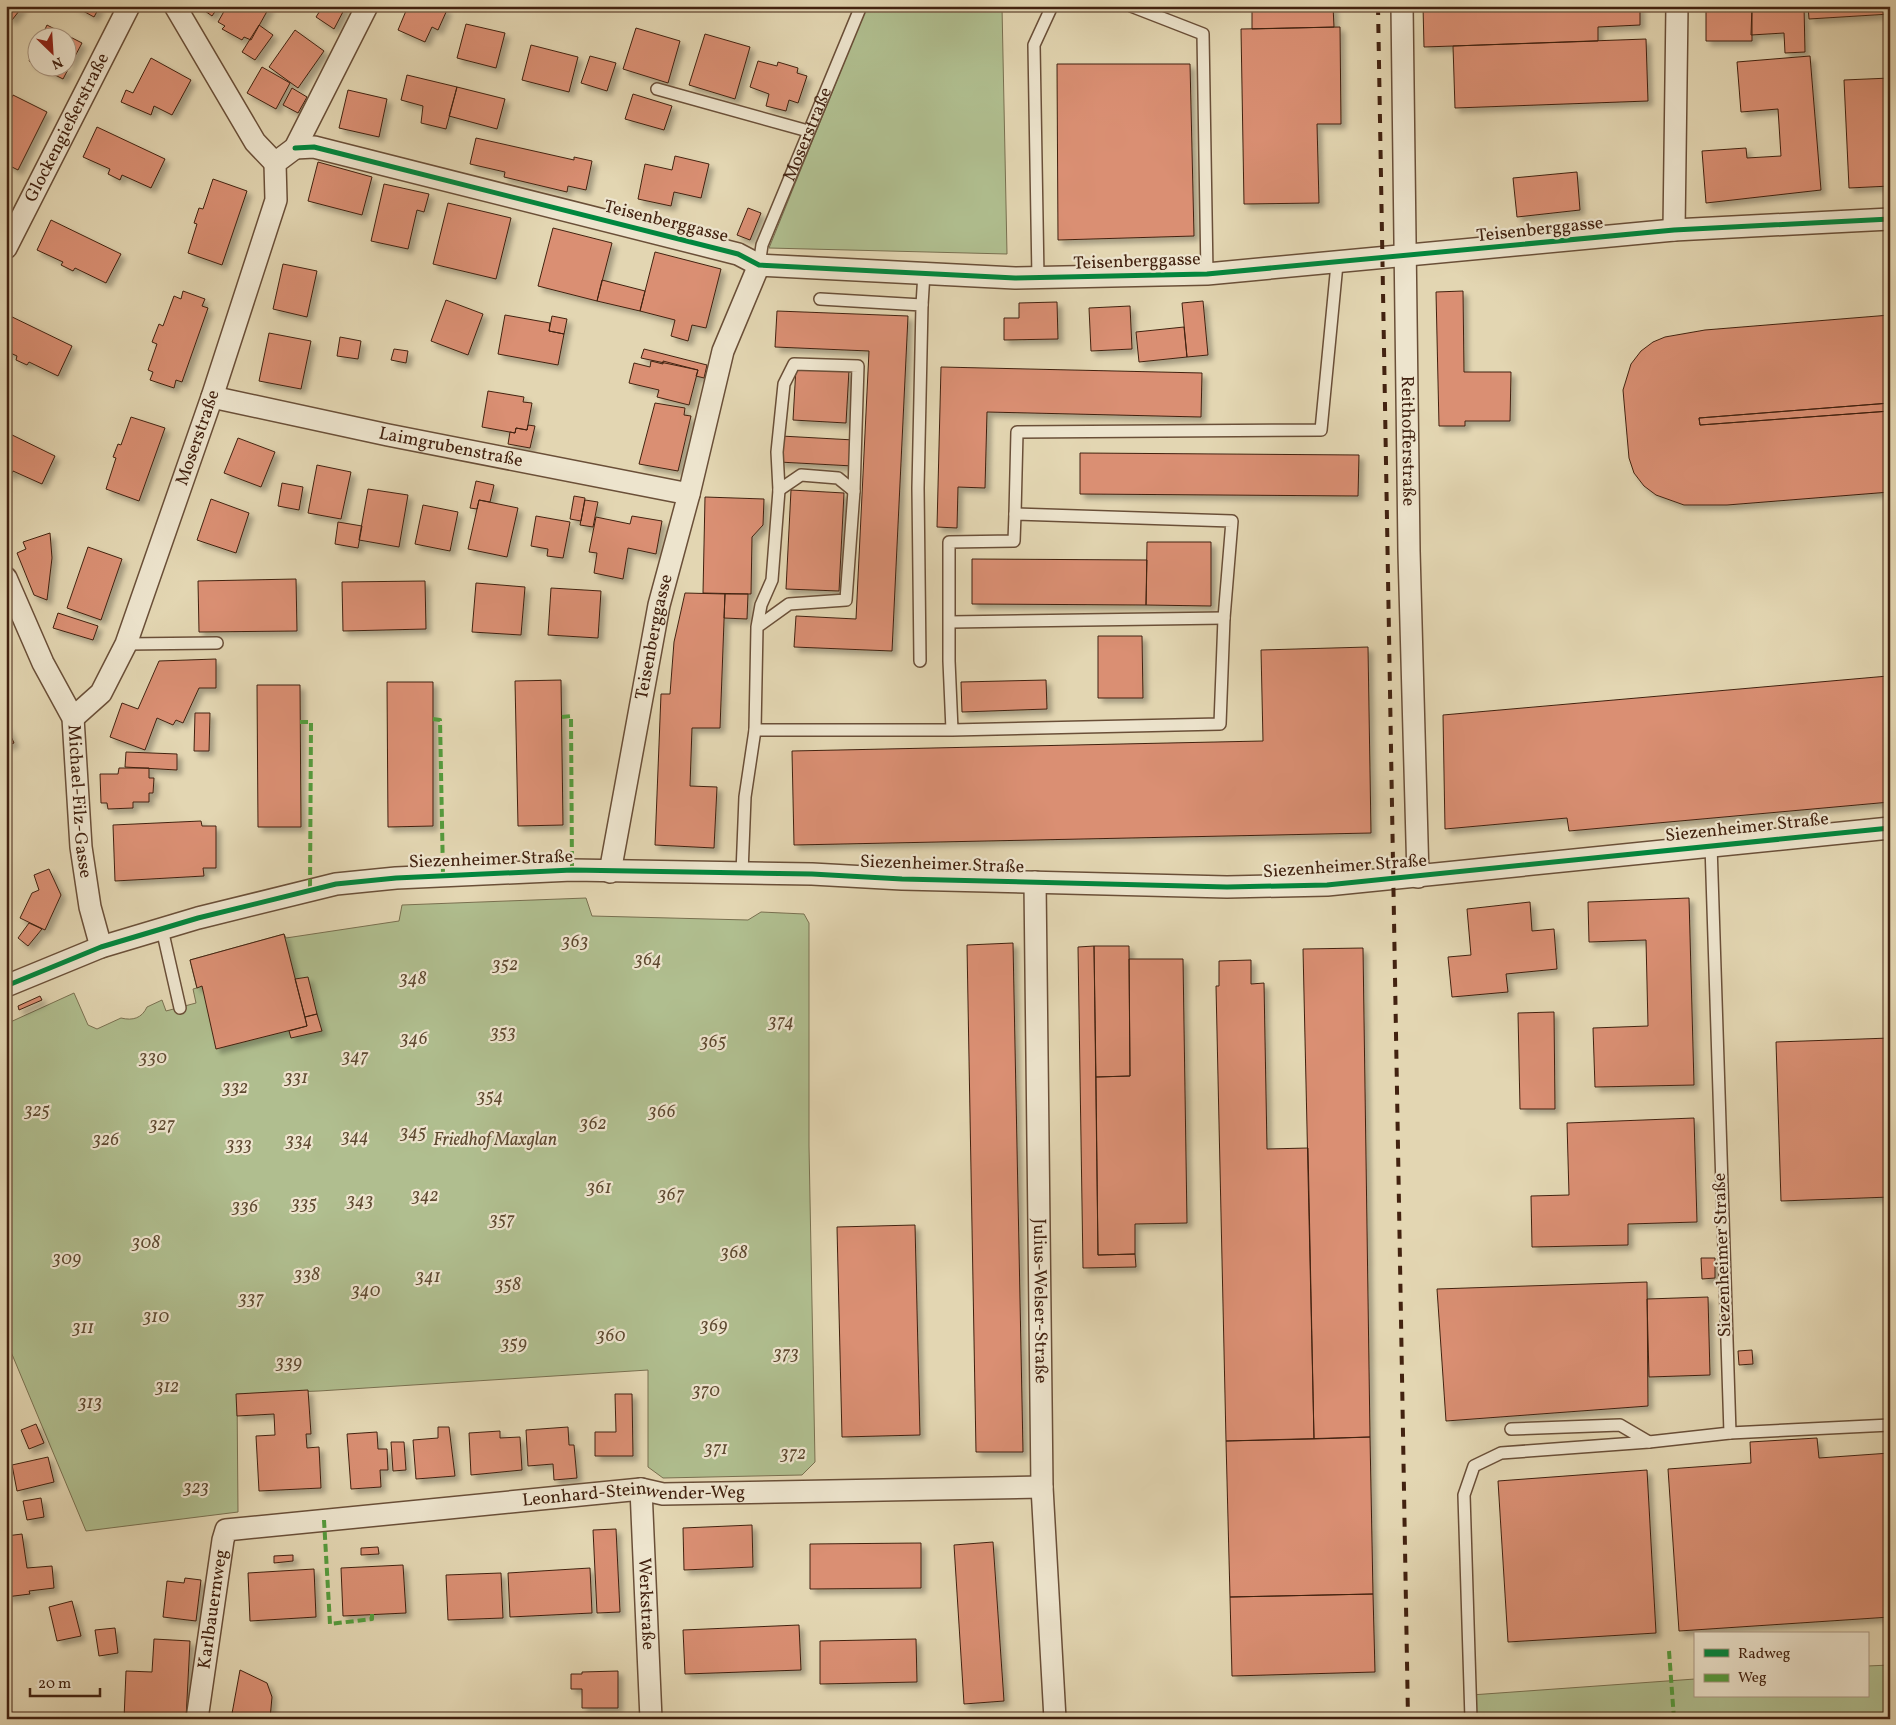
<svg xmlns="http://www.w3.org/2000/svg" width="1896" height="1725" font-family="Vollkorn,serif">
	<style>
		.green { fill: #b0be8f; stroke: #797050 }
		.building { fill: #da8f73; stroke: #422210; filter: url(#shadow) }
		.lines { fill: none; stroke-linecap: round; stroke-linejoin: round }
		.service-casing { stroke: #6a4f38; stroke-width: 14 }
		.minor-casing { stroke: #6a4f38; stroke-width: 24 }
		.service { stroke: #ede4cd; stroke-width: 11 }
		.minor { stroke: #ede4cd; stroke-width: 21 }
		.rail { stroke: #422210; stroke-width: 4; stroke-dasharray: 9 9; stroke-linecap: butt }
		.quiet { stroke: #549b3c; stroke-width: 4; stroke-dasharray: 8 4; stroke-linecap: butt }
		.cycleway-casing { stroke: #ede4cd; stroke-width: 8 }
		.cycleway { stroke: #00873e; stroke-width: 5 }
		.labels { text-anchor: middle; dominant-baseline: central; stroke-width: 4.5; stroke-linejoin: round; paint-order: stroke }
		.street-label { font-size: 18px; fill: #422210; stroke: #ede4cd }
		.park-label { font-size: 18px; font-style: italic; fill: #5e4930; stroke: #ede4cd }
	</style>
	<defs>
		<filter id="shadow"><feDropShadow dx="4.5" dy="4.5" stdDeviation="2.5" flood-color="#0004"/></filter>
	</defs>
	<rect width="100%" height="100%" fill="#e3d6b2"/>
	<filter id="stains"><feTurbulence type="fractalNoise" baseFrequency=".004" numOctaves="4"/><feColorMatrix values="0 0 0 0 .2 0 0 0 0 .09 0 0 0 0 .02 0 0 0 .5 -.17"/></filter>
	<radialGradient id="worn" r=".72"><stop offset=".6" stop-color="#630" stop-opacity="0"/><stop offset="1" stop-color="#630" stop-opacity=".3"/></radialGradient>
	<path class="green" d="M867,6L1002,7L1007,254L769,248Z
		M586,898L592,916L748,920L761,912L804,914L809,923V1146L815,1462L802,1475L663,1478L648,1467V1370L319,1391L237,1394L238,1512L86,1531L6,1340V1024L74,993L88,1025L97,1029L121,1018C133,1021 142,1018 147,1007L162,1000L166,1011L196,1003L193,989L197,988L190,960L284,934L286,938L399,921L402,905Z
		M1890,1665V1719H1472L1471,1695L1695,1679V1696H1867V1666Z"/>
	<path class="building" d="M6,6H23L12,20L6,16Z
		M74,6H100L94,17Z
		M198,6H219L212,16Z
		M227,6H270L251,40L244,37L242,40L222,29L225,26L218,22Z
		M323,6H346L334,29L316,17Z
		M408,6H440L447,10L438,30L432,27L425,42L398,30Z
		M1252,6H1333L1334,27L1252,29Z
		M1423,6H1640V25L1598,27V41L1424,47Z
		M1706,6H1752V41H1706Z
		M1752,6H1804L1805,52L1785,53L1784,33L1751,35Z
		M1808,6H1890V14L1809,19Z
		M466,24L505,33L496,68L457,58Z
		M47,25L82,43L63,79L41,68H68V38H41Z
		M259,25L273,35L255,60L242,52Z
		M1340,27L1341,124H1317L1319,203L1244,204L1241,29Z
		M636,28L680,41L668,83L623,69Z
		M295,30L324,51L298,88L269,67Z
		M705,34L750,47L735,99L689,85Z
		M1646,39L1648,101L1455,108L1453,46Z
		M38,44V66L29,61Z
		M531,45L578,57L569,92L522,80Z
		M590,56L616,63L607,91L581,83Z
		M1810,56L1821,190L1706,203L1702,151L1746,148L1747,158L1781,156L1778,109L1741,112L1737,62Z
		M151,58L191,80L172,115L154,106L151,115L121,102L126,90L133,93Z
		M758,61L777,66L778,62L798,68L797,73L807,76L798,103L789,100L786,111L766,106L769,94L750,87Z
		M1057,64H1190L1194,236L1058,240Z
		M262,67L290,83L276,109L247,93Z
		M407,75L457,87L446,129L421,123L423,106L401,100Z
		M1890,78V186L1849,188L1844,80Z
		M457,87L505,99L497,129L449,116Z
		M292,88L307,97L298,113L283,105Z
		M348,90L387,99L379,137L339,128Z
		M633,94L672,106L664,130L625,119Z
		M13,95L47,112L18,170L6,164V109Z
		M97,127L165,159L151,188L122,175L120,180L108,174L110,169L83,157Z
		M476,138L574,160V157L592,161L586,190L568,186L567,192L504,177L505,172L470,164Z
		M675,156L709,164L701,198L674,192L671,206L638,199L645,164L672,170Z
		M318,162L372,177L362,215L308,201Z
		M1577,172L1580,210L1517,217L1513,178Z
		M213,179L247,191L222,265L188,253L197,224L194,223L199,208L203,209Z
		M384,184L429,194L424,212L417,210L408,249L371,241Z
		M448,203L511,218L496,279L433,264Z
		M748,208L761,213L750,240L737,235Z
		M51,220L121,254L106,283L75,268L73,271L61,265L63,262L37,250Z
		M553,228L612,243L597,301L538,286Z
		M655,252L721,269L706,328L692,325L688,341L671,336L675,320L640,311Z
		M283,264L317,271L307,317L273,309Z
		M602,280L645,291L640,311L597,301Z
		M183,291L205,299L202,306L208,308L182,382L176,380L174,388L150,380L153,372L148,370L157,344L152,342L159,324L163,326L174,296L181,299Z
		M1463,291L1464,372H1511L1510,421H1465V426H1439L1436,292Z
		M446,300L483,314L468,355L431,341Z
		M1203,301L1208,355L1187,357L1182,303Z
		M1057,302L1058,339L1004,340V318H1019V303Z
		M1130,306L1132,349L1091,351L1089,308Z
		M777,311L908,316L892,651L794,647L796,616L856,619L869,351L775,347Z
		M6,314L72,346L58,376L29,362L27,365L16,360L17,356L6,351Z
		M505,315L550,323L549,331L564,334L558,365L498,354Z
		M1890,315V403L1699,418L1700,425L1890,411V492L1727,505H1684L1656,495L1644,486L1634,473L1629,458L1623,390L1631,364L1641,351L1653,342L1665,337L1705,330Z
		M552,316L567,319L564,334L549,331Z
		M1184,327L1187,357L1139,362L1136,332Z
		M269,333L311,341L301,389L259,381Z
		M340,337L361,341L358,359L337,356Z
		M394,349L408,351L406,363L391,360Z
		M644,349L707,365L704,378L696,376L698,370L641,358Z
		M651,361L663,364V361L698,370L689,405L657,397L659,390L629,383L634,363L650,367Z
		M796,367L849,370L846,423L793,420Z
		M941,367L1202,373L1201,417L987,412L985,488L958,487L957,528L937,527Z
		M488,391L524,397L523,402L532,403L527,430L516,428L515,433L482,427Z
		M655,403L685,408L684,415L691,416L678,471L639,464Z
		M1890,403V411L1700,425L1699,418Z
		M131,417L165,428L139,501L106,489L116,458L113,457L118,444L121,445Z
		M528,425L535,426L530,448L508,444L510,432L515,433L516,428L527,430Z
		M6,432L55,456L42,484L13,471L11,475L6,473Z
		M781,436L854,440L853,466L779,462Z
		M238,438L275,452L261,487L224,473Z
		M1080,453L1359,455L1358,496L1080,494Z
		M317,465L351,472L341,519L308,513Z
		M476,481L494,485L490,502L479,500L477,509L470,508Z
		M282,483L303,487L299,510L278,506Z
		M368,489L408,495L399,547L359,540Z
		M791,490L844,493L839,591L786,589Z
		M574,496L585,498L581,521L570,519Z
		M705,497L764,499L763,525L752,537L751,594L703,593Z
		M211,499L249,513L236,553L197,540Z
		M479,500L518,508L507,557L468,549Z
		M585,500L598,502L593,527L580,525Z
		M423,505L458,512L450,551L415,544Z
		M536,516L570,522L563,558L547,556L548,549L531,546Z
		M632,516L662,521L656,554L628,548L623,579L594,573L597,553L589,552L596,517L630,524Z
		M338,522L362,526L358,548L335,544Z
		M50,533L52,558L47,600L34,595L17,553L26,549L23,542Z
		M1147,542H1211V606L1146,605Z
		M88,547L122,559L101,620L67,608Z
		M972,559L1147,560L1146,605L972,604Z
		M296,579L297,631L199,632L198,581Z
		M425,581L426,629L343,631L342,582Z
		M476,583L525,587L521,635L472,632Z
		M551,588L601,591L598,638L548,635Z
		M685,593L725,594L720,728H692L690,786L717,787L714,848L655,845L661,694H670L674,642Z
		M725,594H748L747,619L724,618Z
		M58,613L98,626L93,640L53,628Z
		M1098,636H1142L1143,698H1098Z
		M1368,647L1371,833L794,845L792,751L1263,741L1261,650Z
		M216,659V688H199L183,723L176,720L173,725L157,718L145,750L110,737L122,703L138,709L159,661Z
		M1888,676L1890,802L1569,831L1567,818L1445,829L1443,715Z
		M561,680L563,825L518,826L515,681Z
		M1046,680L1047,709L962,712L961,682Z
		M387,682H433V826L388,827Z
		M257,685H300L301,827H258Z
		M195,713H210L209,751H194Z
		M6,725L14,743L6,746Z
		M126,752L177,754V770L125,767Z
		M119,768H149V778H154L153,793H149V802H133V808L108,809L107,803H101L100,774H118Z
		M201,821L202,826H216V868H203L204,876L115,881L113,825Z
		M49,869L61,895L45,930L20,918L32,893L39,890L34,875Z
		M1689,898L1694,1085L1595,1087L1593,1028L1648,1026L1646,940L1589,942L1588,902Z
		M1530,902L1532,931L1554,929L1557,969L1506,974L1508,992L1452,997L1448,957L1471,955L1467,909Z
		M29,923L42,929L28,946L18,938Z
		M284,934L307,1026L216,1049L202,986L197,988L190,960Z
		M1013,943L1023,1452H976L967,945Z
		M1094,946H1129L1130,1076L1096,1077Z
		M1094,946L1098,1255L1135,1254L1136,1267L1083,1268L1078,947Z
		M1363,948L1370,1437L1314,1439L1303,949Z
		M1129,959H1183L1187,1223L1135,1224V1254L1098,1255L1096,1077L1130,1076Z
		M1251,960V984L1264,983L1267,1149L1308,1148L1314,1439L1226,1441L1216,986H1219V961Z
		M308,977L317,1014L305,1017L295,979Z
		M40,996L42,1000L19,1010L18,1006Z
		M1554,1012L1555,1109H1520L1518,1013Z
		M317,1014L322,1031L291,1038L289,1031L307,1026L305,1017Z
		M1890,1038V1197L1781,1201L1776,1042Z
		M1694,1118L1697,1222L1628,1224V1245L1532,1247L1531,1196L1569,1195L1567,1123Z
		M915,1225L920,1435L842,1437L837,1227Z
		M1701,1258H1715V1278L1702,1279Z
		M1647,1282L1648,1406L1446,1421L1437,1289Z
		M1708,1297L1710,1375L1649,1377L1647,1299Z
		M1752,1350L1753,1364L1739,1365L1738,1351Z
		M308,1390L311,1434H306L307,1448L319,1447L321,1488L259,1491L256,1436L275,1435L274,1414L237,1416L236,1394Z
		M615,1394H632L633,1456H595V1432H616Z
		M36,1424L44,1443L29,1449L21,1430Z
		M438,1427H449L455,1476L416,1479L413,1440L438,1438Z
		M568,1427L569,1445H574L577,1478L554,1480L553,1464L528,1466L526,1430Z
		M500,1431V1438L520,1437L522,1470L471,1475L469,1433Z
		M377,1432L378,1449H387L388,1470H380L381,1487L351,1489L347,1434Z
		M1370,1437L1373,1594L1230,1597L1226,1441Z
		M1817,1438L1819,1458L1890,1453V1617L1679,1631L1668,1469L1751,1463L1750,1442Z
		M391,1442H404L406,1470L393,1471Z
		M48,1457L54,1482L17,1491L12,1465Z
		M1647,1470L1656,1633L1508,1642L1498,1481Z
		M41,1498L44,1517L27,1520L23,1501Z
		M752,1525L753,1567L684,1570L683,1528Z
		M616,1529L620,1612L597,1613L593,1530Z
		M22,1534L27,1568L52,1566L54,1588L29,1591L30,1594L6,1597V1536Z
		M993,1542L1004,1701L964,1704L954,1545Z
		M921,1543V1588L810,1589V1544Z
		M378,1547L379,1554L361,1555V1548Z
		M293,1555V1561L274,1563V1556Z
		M403,1565L406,1613L343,1616L341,1568Z
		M590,1568L592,1613L510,1617L508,1573Z
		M314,1569L316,1617L250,1621L248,1573Z
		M501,1573L503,1618L448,1620L446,1575Z
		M185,1578L201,1580L196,1621L163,1617L167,1581L184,1583Z
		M1373,1594L1375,1672L1232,1676L1230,1597Z
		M72,1601L81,1636L57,1641L49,1607Z
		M799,1625L801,1670L685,1674L683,1630Z
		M115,1628L118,1653L99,1656L95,1630Z
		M154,1639L190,1641L186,1719H124L126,1671L152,1672Z
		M916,1639L917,1682L820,1684V1641Z
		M240,1670L267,1683L272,1697L270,1719H231Z
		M618,1671V1708H582V1689H571V1674H582V1672Z"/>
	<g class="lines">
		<g class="service-casing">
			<g id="service">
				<path d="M1131,6L1203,34L1207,274"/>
				<path d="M657,89L808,131"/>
				<path id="s1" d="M759,265L762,245L861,6"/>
				<path d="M1038,278L1034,45L1052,6"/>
				<path d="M820,299L922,305L918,488L920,661"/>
				<path d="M922,305L924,273"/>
				<path d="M779,490L801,475L838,478L854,491"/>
				<path d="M1015,514L1017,432L1321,430L1337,264"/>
				<path d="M950,622L1224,618"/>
				<path d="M126,644L217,643"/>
				<path d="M755,730H952L949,661V542L1014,541L1015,514L1232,521L1224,618L1220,724L952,730"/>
				<path d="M742,873L745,797L755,730L757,627L761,605L772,580L779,490L777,452L784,384L794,364L858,366L854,491L846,600L789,604L757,627"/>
				<path d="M162,929L180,1008"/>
				<path d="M1511,1429L1620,1425L1649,1442"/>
				<path d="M1730,1433L1890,1425"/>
				<path d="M1471,1719L1464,1495L1474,1466L1501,1453L1649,1442L1730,1433L1711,845"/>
			</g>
		</g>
		<g class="minor-casing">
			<g id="minor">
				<path d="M175,6L255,142L275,163"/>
				<path id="s2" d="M1402,6L1409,551L1418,877"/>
				<path d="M295,148L314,147L738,254L759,265L1015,278L1207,274L1674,230L1890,219"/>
				<path d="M1674,230L1677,6"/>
				<path id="s3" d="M6,248L129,6"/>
				<path id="s4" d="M212,397L388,435L689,494"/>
				<path id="s5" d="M6,578L43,663L73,718L81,847L90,907L101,947"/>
				<path id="s6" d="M73,718L101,693L126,644L212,397L276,200L275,163L295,148L367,6"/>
				<path id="s7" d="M610,872L659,605L689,494L723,351L759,265"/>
				<path id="s8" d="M1035,882L1042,1487L1055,1719"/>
				<path d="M6,986L101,947L198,918L336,884L396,878L572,870L812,874L902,879L1227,887L1327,885L1890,828"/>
				<path id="s9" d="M641,1489L651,1719"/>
				<path id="s10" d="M197,1719L223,1540L226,1530L641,1489L663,1494L1042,1487"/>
			</g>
		</g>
		<use href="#service" class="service"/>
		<use href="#minor" class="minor"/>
		<path class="rail" d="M1378,6L1408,1719"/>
		<path class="quiet" d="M562,717L571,716L572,870
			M433,719L440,720L443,875
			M300,722H311L310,890
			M324,1520L330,1624L372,1619V1614
			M1669,1651L1674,1719"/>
		<g class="cycleway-casing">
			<path id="cycleway" d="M295,148L314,147L738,254L759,265L1015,278L1207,274L1674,230L1890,219
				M6,986L101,947L198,918L336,884L396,878L572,870L812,874L902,879L1227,887L1327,885L1890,828"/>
		</g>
		<use href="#cycleway" class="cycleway"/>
	</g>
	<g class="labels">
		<g class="street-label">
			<text stroke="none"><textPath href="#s3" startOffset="135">Glockengießerstraße</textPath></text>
			<text stroke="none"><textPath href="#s1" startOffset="140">Moserstraße</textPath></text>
			<text transform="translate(666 222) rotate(14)">Teisenberggasse</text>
			<text transform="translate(1540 230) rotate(-6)">Teisenberggasse</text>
			<text transform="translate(1137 262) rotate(-2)">Teisenberggasse</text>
			<text stroke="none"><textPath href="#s6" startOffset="311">Moserstraße</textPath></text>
			<text stroke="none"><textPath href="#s2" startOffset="435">Reithofferstraße</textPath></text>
			<text stroke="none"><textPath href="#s4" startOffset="244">Laimgrubenstraße</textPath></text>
			<text stroke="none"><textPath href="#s7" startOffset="239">Teisenberggasse</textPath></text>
			<text stroke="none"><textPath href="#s5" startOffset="239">Michael-Filz-Gasse</textPath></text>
			<text transform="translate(1747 828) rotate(-6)">Siezenheimer Straße</text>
			<text transform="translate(491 860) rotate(-2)">Siezenheimer Straße</text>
			<text transform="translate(942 865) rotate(2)">Siezenheimer Straße</text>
			<text transform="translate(1345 867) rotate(-4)">Siezenheimer Straße</text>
			<text transform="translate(1723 1255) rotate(-92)">Siezenheimer Straße</text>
			<text stroke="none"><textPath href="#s8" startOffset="419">Julius-Welser-Straße</textPath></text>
			<text stroke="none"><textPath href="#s10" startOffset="601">Leonhard-Steinwender-Weg</textPath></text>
			<text stroke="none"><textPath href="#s9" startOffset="115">Werkstraße</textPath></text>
			<text stroke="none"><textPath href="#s10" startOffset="111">Karlbauernweg</textPath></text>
		</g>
		<g class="park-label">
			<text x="575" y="942">363</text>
			<text x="648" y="960">364</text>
			<text x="505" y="965">352</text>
			<text x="413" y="979">348</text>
			<text x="781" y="1022">374</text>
			<text x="503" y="1033">353</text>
			<text x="414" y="1039">346</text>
			<text x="713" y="1042">365</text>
			<text x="355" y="1057">347</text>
			<text x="153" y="1058">330</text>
			<text x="296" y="1078">331</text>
			<text x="235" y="1088">332</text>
			<text x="490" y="1097">354</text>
			<text x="37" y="1111">325</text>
			<text x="662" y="1112">366</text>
			<text x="593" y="1124">362</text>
			<text x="162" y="1125">327</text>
			<text x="413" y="1133">345</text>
			<text x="355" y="1137">344</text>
			<text x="106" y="1140">326</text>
			<text x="495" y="1140">Friedhof Maxglan</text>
			<text x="299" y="1141">334</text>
			<text x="239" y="1145">333</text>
			<text x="599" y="1188">361</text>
			<text x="671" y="1195">367</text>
			<text x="425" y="1196">342</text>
			<text x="360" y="1201">343</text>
			<text x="304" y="1204">335</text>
			<text x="245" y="1207">336</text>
			<text x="502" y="1220">357</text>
			<text x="146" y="1243">308</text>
			<text x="734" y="1253">368</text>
			<text x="67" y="1259">309</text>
			<text x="307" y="1275">338</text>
			<text x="428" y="1277">341</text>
			<text x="508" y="1285">358</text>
			<text x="366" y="1291">340</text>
			<text x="251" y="1299">337</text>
			<text x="156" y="1317">310</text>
			<text x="714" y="1326">369</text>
			<text x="83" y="1328">311</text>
			<text x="611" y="1336">360</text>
			<text x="514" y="1344">359</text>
			<text x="786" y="1354">373</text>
			<text x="289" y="1363">339</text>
			<text x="167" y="1387">312</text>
			<text x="706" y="1391">370</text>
			<text x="90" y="1403">313</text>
			<text x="716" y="1449">371</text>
			<text x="793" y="1454">372</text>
			<text x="196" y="1488">323</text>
		</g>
	</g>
	<rect width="1896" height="1725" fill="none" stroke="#e3d6b2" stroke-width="25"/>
	<rect x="8" y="8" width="1881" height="1710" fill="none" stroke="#422210" stroke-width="2.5"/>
	<rect x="12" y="12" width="1871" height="1700" fill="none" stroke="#422210"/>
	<rect x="1694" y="1632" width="175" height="65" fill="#ede4cd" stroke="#a99681"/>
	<rect x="1704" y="1649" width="25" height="8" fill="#00873e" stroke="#a99681"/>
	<text x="1738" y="1658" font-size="15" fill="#422210">Radweg</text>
	<rect x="1704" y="1674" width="25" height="8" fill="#549b3c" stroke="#a99681"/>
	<text x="1738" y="1682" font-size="15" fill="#422210">Weg</text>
	<g transform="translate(52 52) rotate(155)"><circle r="24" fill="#ede4cd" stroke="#a99681"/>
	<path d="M0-4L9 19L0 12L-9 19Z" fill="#8f2418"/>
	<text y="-8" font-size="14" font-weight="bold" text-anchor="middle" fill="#422210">N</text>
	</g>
	<path d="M30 1688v8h70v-8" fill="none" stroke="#422210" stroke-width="2.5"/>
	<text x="38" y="1688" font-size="15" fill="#422210" stroke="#ede4cd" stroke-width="4" paint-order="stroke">20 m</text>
	<rect width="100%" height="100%" filter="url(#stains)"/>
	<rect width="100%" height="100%" fill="url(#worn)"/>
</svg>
